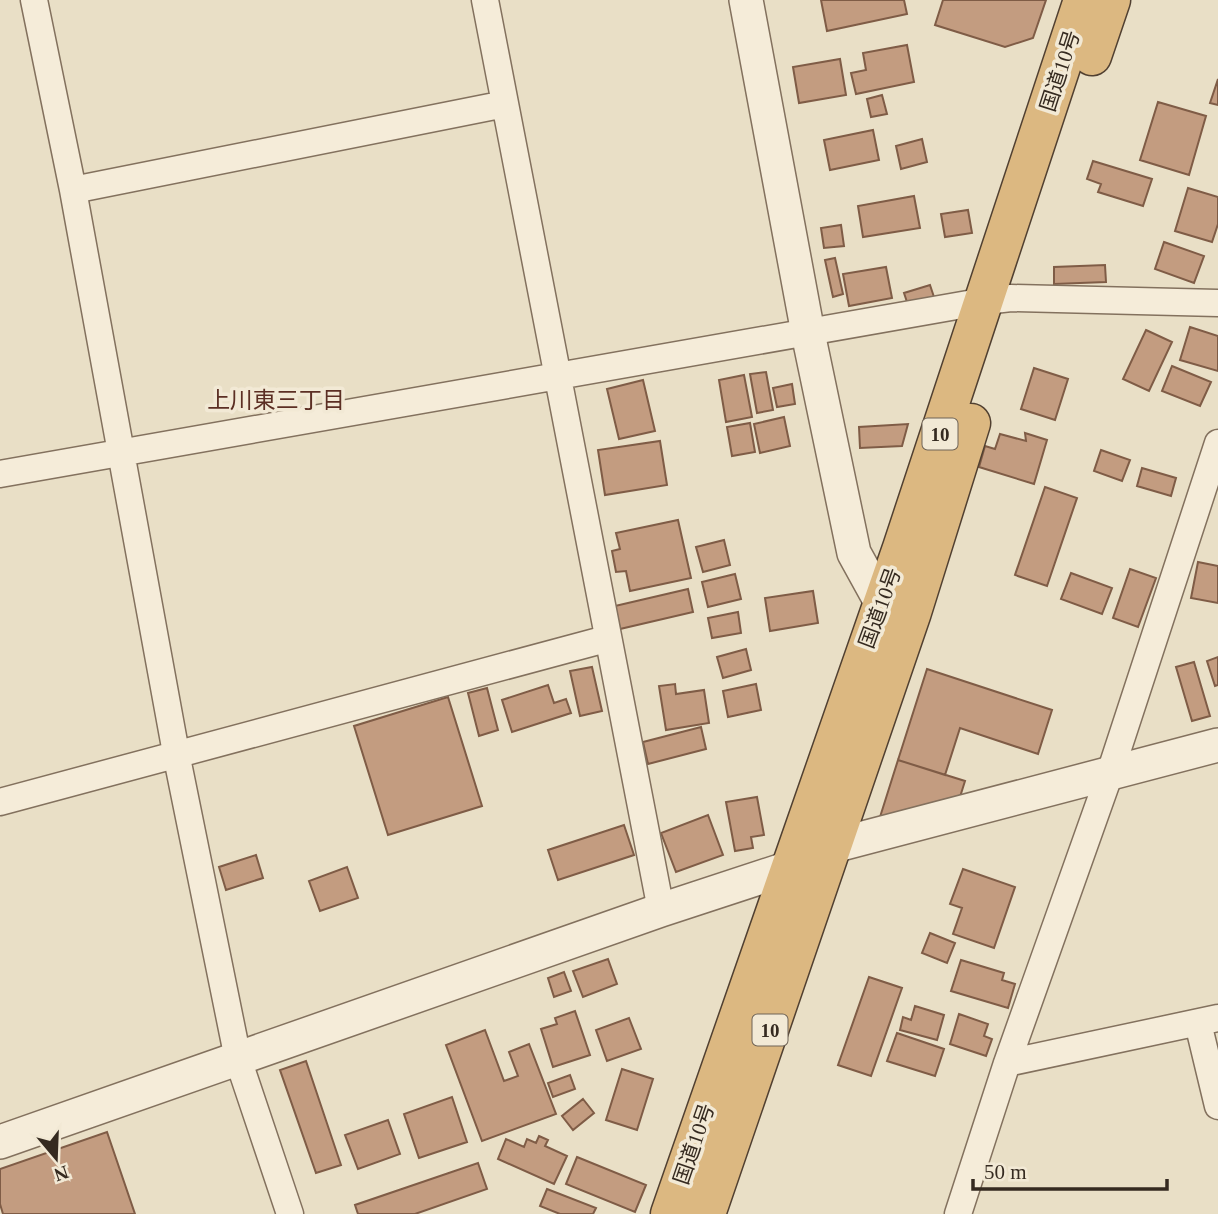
<svg xmlns="http://www.w3.org/2000/svg" width="1218" height="1214" font-family="'Times New Roman','Noto Sans JP',serif">
	<style>
		.building { fill: #c39c80; stroke: #7f5c46; stroke-width: 2 }
		.lines { fill: none; stroke-linecap: round; stroke-linejoin: round }
		.minor-casing { stroke: #83715e; stroke-width: 29 }
		.tertiary-casing { stroke: #83715e; stroke-width: 36 }
		.trunk-casing { stroke: #514031; stroke-width: 41 }
		.minor { stroke: #f5ecd9; stroke-width: 26 }
		.tertiary { stroke: #f5ecd9; stroke-width: 33 }
		.trunk { stroke: #dcb881; stroke-width: 38 }
		.labels { text-anchor: middle; dominant-baseline: central; stroke-width: 7; stroke-linejoin: round; paint-order: stroke }
		.shield { fill: #f2e9d5; stroke: #6e6356; stroke-width: 2 }
		.shield-label { font-size: 19px; font-weight: bold; fill: #352a20 }
		.street-label { font-size: 21px; fill: #352a20; stroke: #f2e9d5 }
		.neighbourhood-label { font-size: 23px; fill: #5c2f24; stroke: #f2e9d5 }
	</style>
	<rect width="100%" height="100%" fill="#e9dfc6"/>
	<path class="building" d="M821,0H904L907,14L827,31Z
		M943,0H1046L1033,38L1005,47L935,25Z
		M907,45L914,82L856,94L851,73L866,70L863,53Z
		M840,59L846,95L799,103L793,67Z
		M1218,79V105L1210,103Z
		M882,95L887,114L871,117L867,99Z
		M1158,102L1206,116L1189,175L1140,160Z
		M873,130L879,160L830,170L824,140Z
		M922,139L927,162L901,169L896,146Z
		M1093,161L1152,179L1143,206L1098,192L1101,184L1087,179Z
		M1188,188L1218,197V224L1212,242L1175,231Z
		M914,196L920,228L863,237L858,206Z
		M968,210L972,233L945,237L941,214Z
		M841,225L844,246L824,248L821,228Z
		M1164,242L1204,256L1194,283L1155,269Z
		M835,258L843,294L833,297L825,260Z
		M1105,265L1106,282L1054,284V267Z
		M886,267L892,298L849,306L843,274Z
		M930,285L934,297L908,305L904,293Z
		M1190,327L1218,336V371L1180,360Z
		M1146,330L1172,342L1149,391L1123,379Z
		M1172,366L1211,382L1200,406L1162,391Z
		M1034,368L1068,379L1055,420L1021,409Z
		M766,372L773,410L757,413L750,374Z
		M744,375L752,417L726,422L719,380Z
		M643,380L655,431L619,439L607,389Z
		M792,384L795,404L777,407L773,388Z
		M784,417L790,446L760,453L754,424Z
		M750,423L755,452L732,456L727,427Z
		M908,424L902,446L860,448L859,427Z
		M1025,433L1047,440L1034,484L979,467L985,446L995,449L1000,434L1026,441Z
		M660,441L667,485L605,495L598,450Z
		M1101,450L1130,460L1122,481L1094,471Z
		M1142,468L1176,478L1171,496L1137,486Z
		M1045,487L1077,498L1047,586L1015,575Z
		M678,520L691,578L630,591L626,571L616,572L612,551L620,549L616,533Z
		M724,540L730,565L703,572L696,547Z
		M1198,562L1218,566V603L1191,598Z
		M1130,569L1156,578L1138,627L1113,618Z
		M1071,573L1112,588L1102,614L1061,599Z
		M735,574L741,599L708,607L702,582Z
		M688,589L693,612L620,629L615,606Z
		M813,591L818,623L770,631L765,598Z
		M738,612L741,633L712,638L708,618Z
		M746,649L751,670L723,678L717,657Z
		M1218,657V685L1215,686L1207,661Z
		M1194,662L1210,716L1192,721L1176,667Z
		M592,667L602,711L580,716L570,671Z
		M927,669L1052,710L1038,754L960,728L945,775L898,760Z
		M675,684L676,694L704,690L709,723L666,730L659,686Z
		M756,684L761,710L728,717L723,691Z
		M548,685L554,703L566,699L571,713L512,732L502,700Z
		M487,688L498,730L479,736L468,693Z
		M448,697L482,806L388,835L354,726Z
		M701,727L706,749L648,764L643,742Z
		M898,760L965,781L960,797L880,817Z
		M757,797L764,835L751,837L753,848L735,851L726,802Z
		M708,815L723,855L676,872L661,833Z
		M624,825L634,855L558,880L548,850Z
		M256,855L263,878L226,890L219,867Z
		M347,867L358,898L320,911L309,881Z
		M963,869L1015,887L994,948L953,934L962,908L950,904Z
		M930,933L955,943L947,963L922,953Z
		M608,959L617,984L583,997L573,971Z
		M961,960L1004,973L1002,980L1015,984L1008,1008L951,991Z
		M564,972L571,991L554,997L548,978Z
		M869,977L902,988L871,1076L838,1065Z
		M915,1006L944,1015L937,1040L900,1030L903,1017L911,1020Z
		M575,1011L590,1055L553,1067L541,1029L557,1024L555,1018Z
		M959,1014L988,1024L984,1036L992,1039L986,1056L950,1044Z
		M629,1018L641,1049L607,1061L596,1030Z
		M485,1030L504,1081L518,1076L509,1052L529,1044L556,1114L482,1141L446,1045Z
		M897,1033L944,1049L935,1076L887,1061Z
		M306,1061L341,1165L316,1173L280,1070Z
		M622,1069L653,1079L637,1130L606,1120Z
		M570,1075L575,1089L553,1097L548,1083Z
		M452,1097L467,1142L419,1158L404,1114Z
		M583,1099L594,1113L573,1130L562,1116Z
		M388,1120L400,1154L358,1169L345,1135Z
		M107,1132L135,1214H3L0,1204V1169Z
		M539,1136L548,1140L545,1146L567,1156L554,1184L498,1159L506,1139L524,1147L527,1139L536,1143Z
		M577,1157L646,1185L635,1212L566,1184Z
		M478,1163L487,1189L415,1214H358L355,1205Z
		M547,1189L596,1208L593,1214H560L540,1206Z"/>
	<g class="lines">
		<g class="minor-casing">
			<path id="minor" d="M34,0L73,190L176,753L238,1059L290,1214
				M485,0L661,910
				M73,190L505,104
				M0,474L985,301L1011,298L1218,303
				M0,802L606,639
				M1198,1023L1218,1106
				M1007,1063L1218,1018
				M958,1214L1007,1063L1109,776L1218,443"/>
		</g>
		<g class="tertiary-casing">
			<path id="tertiary" d="M746,0L808,333L854,553L881,602L902,609
				M0,1142L661,910L792,867L833,846L1218,745"/>
		</g>
		<g class="trunk-casing">
			<path id="trunk" d="M1092,56L1111,0
				M670,1214L902,548L1083,0
				M706,1214L912,612L971,423"/>
		</g>
		<use href="#minor" class="minor"/>
		<use href="#tertiary" class="tertiary"/>
		<use href="#trunk" class="trunk"/>
	</g>
	<g class="labels">
		<g class="shield">
			<rect x="922.5" y="418.5" width="35" height="31" rx="5"/>
			<rect x="752.5" y="1014.5" width="35" height="31" rx="5"/>
		</g>
		<g class="shield-label">
			<text x="940" y="434">10</text>
			<text x="770" y="1030">10</text>
		</g>
		<g class="street-label">
			<text transform="translate(1060 71) rotate(-72)">国道10号</text>
			<text transform="translate(880 608) rotate(-70)">国道10号</text>
			<text transform="translate(694 1144) rotate(-71)">国道10号</text>
		</g>
		<g class="neighbourhood-label">
			<text x="276" y="400">上川東三丁目</text>
		</g>
	</g>
	<g transform="translate(56 1158) rotate(161)" stroke="#f2e9d5" stroke-width="5" paint-order="stroke">
	<path d="M0-5L12 26L0 18L-12 26Z" fill="#352a20"/>
	<text y="-10" font-size="19" font-weight="bold" text-anchor="middle" fill="#352a20">N</text>
	</g>
	<path d="M973 1179v10h194v-10" fill="none" stroke="#352a20" stroke-width="3.5"/>
	<text x="984" y="1179" font-size="21" fill="#352a20" stroke="#f2e9d5" stroke-width="5" paint-order="stroke">50 m</text>
</svg>
